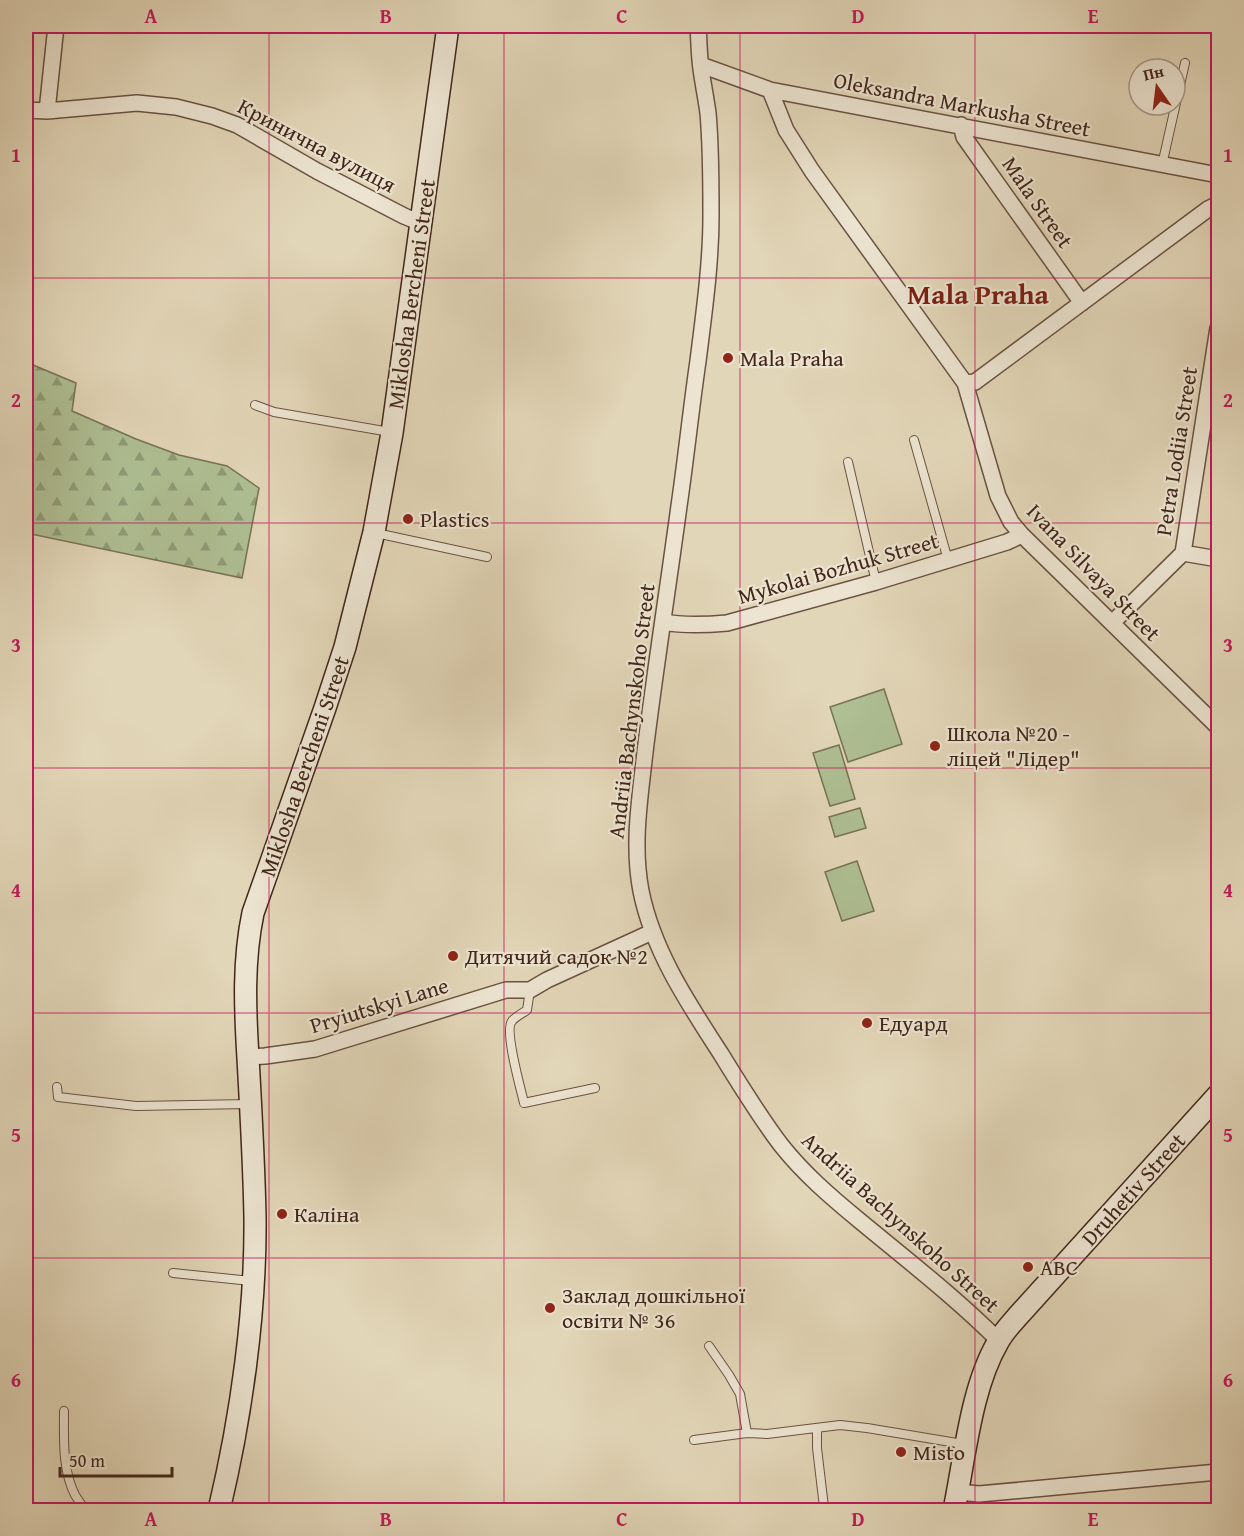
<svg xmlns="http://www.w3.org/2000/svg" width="1244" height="1536" font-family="'Gentium Book Plus',serif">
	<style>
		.forest { fill: url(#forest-firs); stroke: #787256; stroke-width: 1.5 }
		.pitch { fill: #aebf93; stroke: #787256; stroke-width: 1.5 }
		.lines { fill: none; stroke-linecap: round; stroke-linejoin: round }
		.lane-casing { stroke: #6a5242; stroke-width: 10 }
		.street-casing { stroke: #6a5242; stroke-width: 18 }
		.secondary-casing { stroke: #42261a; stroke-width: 24 }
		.lane { stroke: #ece4d1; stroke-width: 8 }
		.street { stroke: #ece4d1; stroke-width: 15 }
		.secondary { stroke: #ece4d1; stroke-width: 21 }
		.grid { fill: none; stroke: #c2185b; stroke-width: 1.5; stroke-opacity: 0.55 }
		.poi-dot { fill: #8f2418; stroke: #ece4d1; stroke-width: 2 }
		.labels { text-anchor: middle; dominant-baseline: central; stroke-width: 4.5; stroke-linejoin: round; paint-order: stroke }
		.street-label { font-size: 22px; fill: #42261a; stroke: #ece4d1 }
		.poi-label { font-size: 22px; fill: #42261a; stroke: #ece4d1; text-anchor: start }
		.district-label { font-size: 28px; font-weight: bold; fill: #7a1f14; stroke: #ece4d1 }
		.neatline { fill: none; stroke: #c2185b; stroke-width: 2 }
		.grid-label { font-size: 20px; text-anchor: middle; font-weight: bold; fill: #c2185b }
	</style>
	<defs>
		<pattern id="forest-firs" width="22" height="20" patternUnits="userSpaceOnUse" patternTransform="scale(1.5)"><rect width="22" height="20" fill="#aebf93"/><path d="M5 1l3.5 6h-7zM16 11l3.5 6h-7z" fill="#8f9b77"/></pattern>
	</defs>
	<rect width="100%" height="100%" fill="#e2d6b8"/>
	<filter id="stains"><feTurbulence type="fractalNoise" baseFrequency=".00333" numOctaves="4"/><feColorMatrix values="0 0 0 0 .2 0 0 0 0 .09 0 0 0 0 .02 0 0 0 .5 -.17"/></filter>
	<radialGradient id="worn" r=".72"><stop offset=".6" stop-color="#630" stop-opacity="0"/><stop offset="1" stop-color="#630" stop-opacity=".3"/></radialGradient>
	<path class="forest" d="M26,362L76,383L72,411L136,439L179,455L227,466L259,488L242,578L26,533Z"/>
	<path class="pitch" d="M884,689L902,744L848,762L830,707Z
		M839,745L855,799L830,806L813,753Z
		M860,808L866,828L835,837L829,817Z
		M857,861L874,911L842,921L825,872Z"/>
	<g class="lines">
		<g class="lane-casing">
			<path id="lane" d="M1162,165L1185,63
				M255,405L274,412L390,432
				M914,440L948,560
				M848,462L876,582
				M376,533L487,557
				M530,990L527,1010C523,1013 515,1017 512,1021C504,1030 521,1090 524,1103L595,1088
				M57,1087L58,1097L136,1106L249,1104
				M173,1273L251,1281
				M709,1346L729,1375L740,1394L747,1433
				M64,1411C64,1439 62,1469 75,1495C78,1500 82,1505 85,1510
				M817,1428V1448L824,1507
				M694,1440L747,1433L767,1434L840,1425L867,1428L963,1444"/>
		</g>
		<g class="street-casing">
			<path id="street" d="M698,26C699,40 699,55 701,69C703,84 706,98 708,113C711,146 711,181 711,215C711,264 704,313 698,361C691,409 686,458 679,506C668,588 655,670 645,752C640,798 632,845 641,891C653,951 688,1003 721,1054C740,1085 759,1116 781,1145C804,1174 832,1198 860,1221C907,1260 955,1297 999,1341
				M701,65L770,90L1218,175
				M770,90L786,130L812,171L965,383L998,496L1011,522L1022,535L1218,727
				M26,110L47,111L137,103L176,107L212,116L237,125L317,171L404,216L421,223
				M47,111L56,26
				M961,125L964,137L1082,303
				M965,383L975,382L1208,209L1218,204
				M1183,553L1218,559
				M663,622C685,626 705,625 727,623L876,582L1007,542L1022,535
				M1112,623L1183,553L1218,328
				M248,1057L265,1056L315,1049L506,990H530L547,980L652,932
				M958,1492L979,1494L1218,1472"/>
		</g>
		<g class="secondary-casing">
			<path id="secondary" d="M219,1510C241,1418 256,1312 255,1217C254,1164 251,1111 248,1058C245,1008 243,961 253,913L325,708L345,647L374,532L392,433L448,26
				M954,1510C965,1457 971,1388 998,1342C1003,1332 1011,1324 1018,1316L1218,1095"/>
		</g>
		<use href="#lane" class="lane"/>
		<use href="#street" class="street"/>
		<use href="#secondary" class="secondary"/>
	</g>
	<path class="grid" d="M269,26V1510M504,26V1510M740,26V1510M975,26V1510M26,278H1218M26,523H1218M26,768H1218M26,1013H1218M26,1258H1218"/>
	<g class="poi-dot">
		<circle cx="728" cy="358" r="6"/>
		<circle cx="408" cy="519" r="6"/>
		<circle cx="935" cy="746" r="6"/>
		<circle cx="453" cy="956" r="6"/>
		<circle cx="867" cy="1023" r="6"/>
		<circle cx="282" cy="1214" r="6"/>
		<circle cx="1028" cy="1267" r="6"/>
		<circle cx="550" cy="1308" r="6"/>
		<circle cx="901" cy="1452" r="6"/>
	</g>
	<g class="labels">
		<g class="street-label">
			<text transform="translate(962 104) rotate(11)">Oleksandra Markusha Street</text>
			<text transform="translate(317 145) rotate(28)">Кринична вулиця</text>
			<text transform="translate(1038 202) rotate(55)">Mala Street</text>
			<text transform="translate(411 294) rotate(-82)">Miklosha Bercheni Street</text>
			<text transform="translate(1176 451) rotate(-81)">Petra Lodiia Street</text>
			<text transform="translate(838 568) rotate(-16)">Mykolai Bozhuk Street</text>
			<text transform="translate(1094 572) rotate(46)">Ivana Silvaya Street</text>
			<text transform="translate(631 711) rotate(-83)">Andriia Bachynskoho Street</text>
			<text transform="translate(304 766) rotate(-71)">Miklosha Bercheni Street</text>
			<text transform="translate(379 1005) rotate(-17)">Pryiutskyi Lane</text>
			<text transform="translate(1133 1189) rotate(-48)">Druhetiv Street</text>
			<text transform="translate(901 1222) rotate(42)">Andriia Bachynskoho Street</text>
		</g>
		<g class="poi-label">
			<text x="740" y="358">Mala Praha</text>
			<text x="420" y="519">Plastics</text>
			<text x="947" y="733">Школа №20 -<tspan x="947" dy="25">ліцей "Лідер"</tspan></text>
			<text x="465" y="956">Дитячий садок №2</text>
			<text x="879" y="1023">Едуард</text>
			<text x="294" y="1214">Калiна</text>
			<text x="1040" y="1267">АВС</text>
			<text x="562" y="1295">Заклад дошкільної<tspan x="562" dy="25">освіти № 36</tspan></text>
			<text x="913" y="1452">Misto</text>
		</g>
		<g class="district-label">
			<text x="978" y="293">Mala Praha</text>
		</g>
	</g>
	<rect width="1244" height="1536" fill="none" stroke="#e2d6b8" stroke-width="66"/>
	<g transform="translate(1157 87) rotate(346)"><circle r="28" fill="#ece4d1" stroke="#a89888" stroke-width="1.5"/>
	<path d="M0-4.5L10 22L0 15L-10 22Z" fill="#8f2418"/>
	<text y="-9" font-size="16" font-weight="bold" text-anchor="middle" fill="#42261a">Пн</text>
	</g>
	<path d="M60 1467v9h112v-9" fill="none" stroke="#42261a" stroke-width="3"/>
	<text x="69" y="1467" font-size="18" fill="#42261a" stroke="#ece4d1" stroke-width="4.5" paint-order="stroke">50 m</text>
	<rect x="33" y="33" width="1178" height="1470" class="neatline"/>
	<g class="grid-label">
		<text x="151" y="23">A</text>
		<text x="386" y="23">B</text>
		<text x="622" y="23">C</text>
		<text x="858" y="23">D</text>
		<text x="1093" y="23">E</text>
		<text x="16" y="162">1</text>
		<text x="1228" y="162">1</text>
		<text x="16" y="407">2</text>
		<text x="1228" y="407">2</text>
		<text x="16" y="652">3</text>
		<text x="1228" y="652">3</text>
		<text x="16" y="897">4</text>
		<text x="1228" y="897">4</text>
		<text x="16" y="1142">5</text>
		<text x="1228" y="1142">5</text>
		<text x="16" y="1387">6</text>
		<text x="1228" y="1387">6</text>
		<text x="151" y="1526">A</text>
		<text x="386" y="1526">B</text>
		<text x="622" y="1526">C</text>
		<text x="858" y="1526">D</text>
		<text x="1093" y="1526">E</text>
	</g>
	<rect width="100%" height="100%" filter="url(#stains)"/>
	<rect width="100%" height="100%" fill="url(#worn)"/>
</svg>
